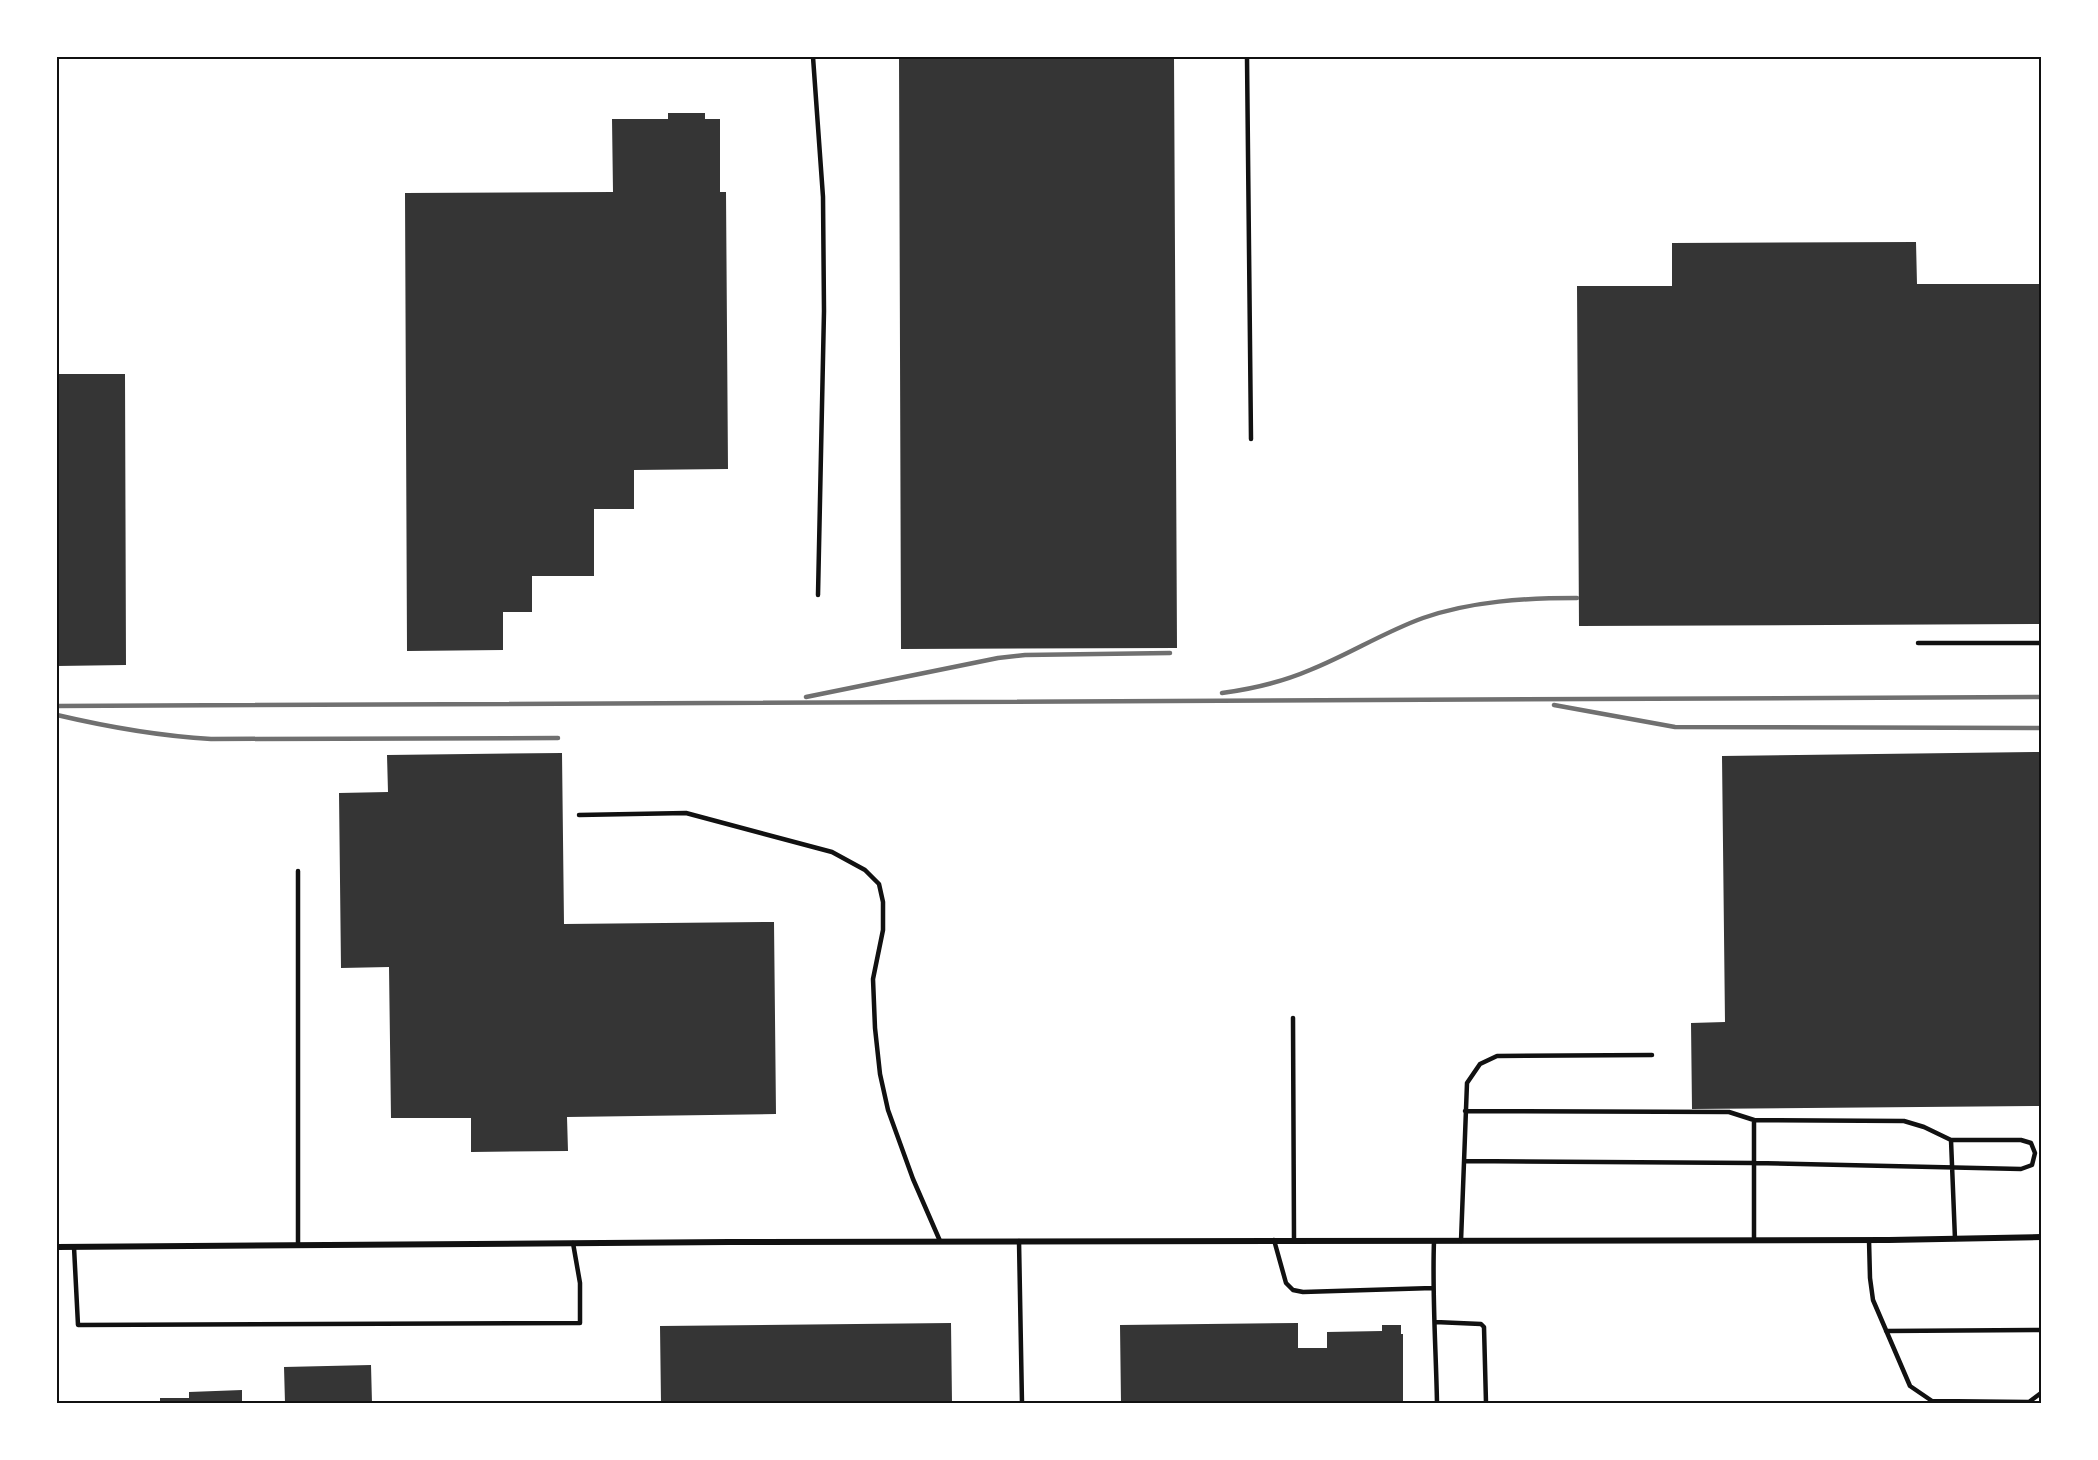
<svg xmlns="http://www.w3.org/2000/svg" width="2098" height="1460" font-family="'Noto Sans',sans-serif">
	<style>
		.building { fill: #353535 }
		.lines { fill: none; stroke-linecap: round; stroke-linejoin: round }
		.service { stroke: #111; stroke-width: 4.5 }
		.minor { stroke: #111; stroke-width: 6 }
		.rail { stroke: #707070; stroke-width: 4.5 }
		.neatline { fill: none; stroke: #111; stroke-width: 2 }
	</style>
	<rect width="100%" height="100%" fill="#fff"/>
	<path class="building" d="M899,57H1174L1177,648L901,649Z
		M668,113H705V119H720V192H726L728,469L634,470V509H594V576H532V612H503V650L407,651L405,193L613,192L612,119H668Z
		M1916,242L1917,284H2041V624L1579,626L1577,286H1672V243Z
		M57,374H125L126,665L57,666Z
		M2041,752V1106L1692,1109L1691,1023L1725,1022L1722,756Z
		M562,753L564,924L774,922L776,1114L567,1117L568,1151L471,1152V1118H391L389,967L341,968L339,793L388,792L387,755Z
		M951,1323L952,1403H661L660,1326Z
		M1298,1323V1348H1327V1332L1382,1331V1325H1401V1334H1403V1403H1121L1120,1325Z
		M371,1365L372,1403H285L284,1367Z
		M242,1390V1403H160V1398H189V1392Z"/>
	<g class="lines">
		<path class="service" d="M813,57L823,197L824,311L818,595
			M1247,57L1251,439
			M1918,643H2041
			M579,815L686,813L832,852L865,870L879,884L883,902V930L873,979L875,1028L880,1074L888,1110L913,1179L940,1241
			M298,871V1245
			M1293,1018L1294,1240
			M1465,1111L1729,1112L1754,1120V1239
			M1951,1140L1955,1239
			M1464,1161L1754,1163L2021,1169L2032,1165L2035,1153L2031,1143L2021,1140H1951L1924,1127L1904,1121L1754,1120
			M1274,1240L1286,1283L1293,1290L1303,1292L1433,1288
			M1869,1240L1870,1278L1873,1300L1910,1386L1932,1401L2029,1402L2041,1393
			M1019,1241L1022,1403
			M1434,1241C1432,1295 1436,1349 1437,1403
			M1461,1241L1467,1083L1480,1064L1497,1056L1652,1055
			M74,1247L78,1325L580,1323V1283L573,1243
			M1435,1322L1481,1324L1484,1327L1486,1403
			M1886,1331L2041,1330"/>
		<path class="minor" d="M57,1247L729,1242L1889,1240L2041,1237"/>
		<path class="rail" d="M1222,693C1252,689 1282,682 1310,670C1348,655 1384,632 1423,618C1472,601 1525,598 1577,598
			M806,697L998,658L1025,655L1170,653
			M1554,705L1675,727L2041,728
			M57,706L2041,697
			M57,715C108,727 159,736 211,739L558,738"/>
	</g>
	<rect width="2098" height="1460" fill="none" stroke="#ffffff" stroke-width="117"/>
	<rect x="58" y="58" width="1982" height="1344" class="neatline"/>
</svg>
